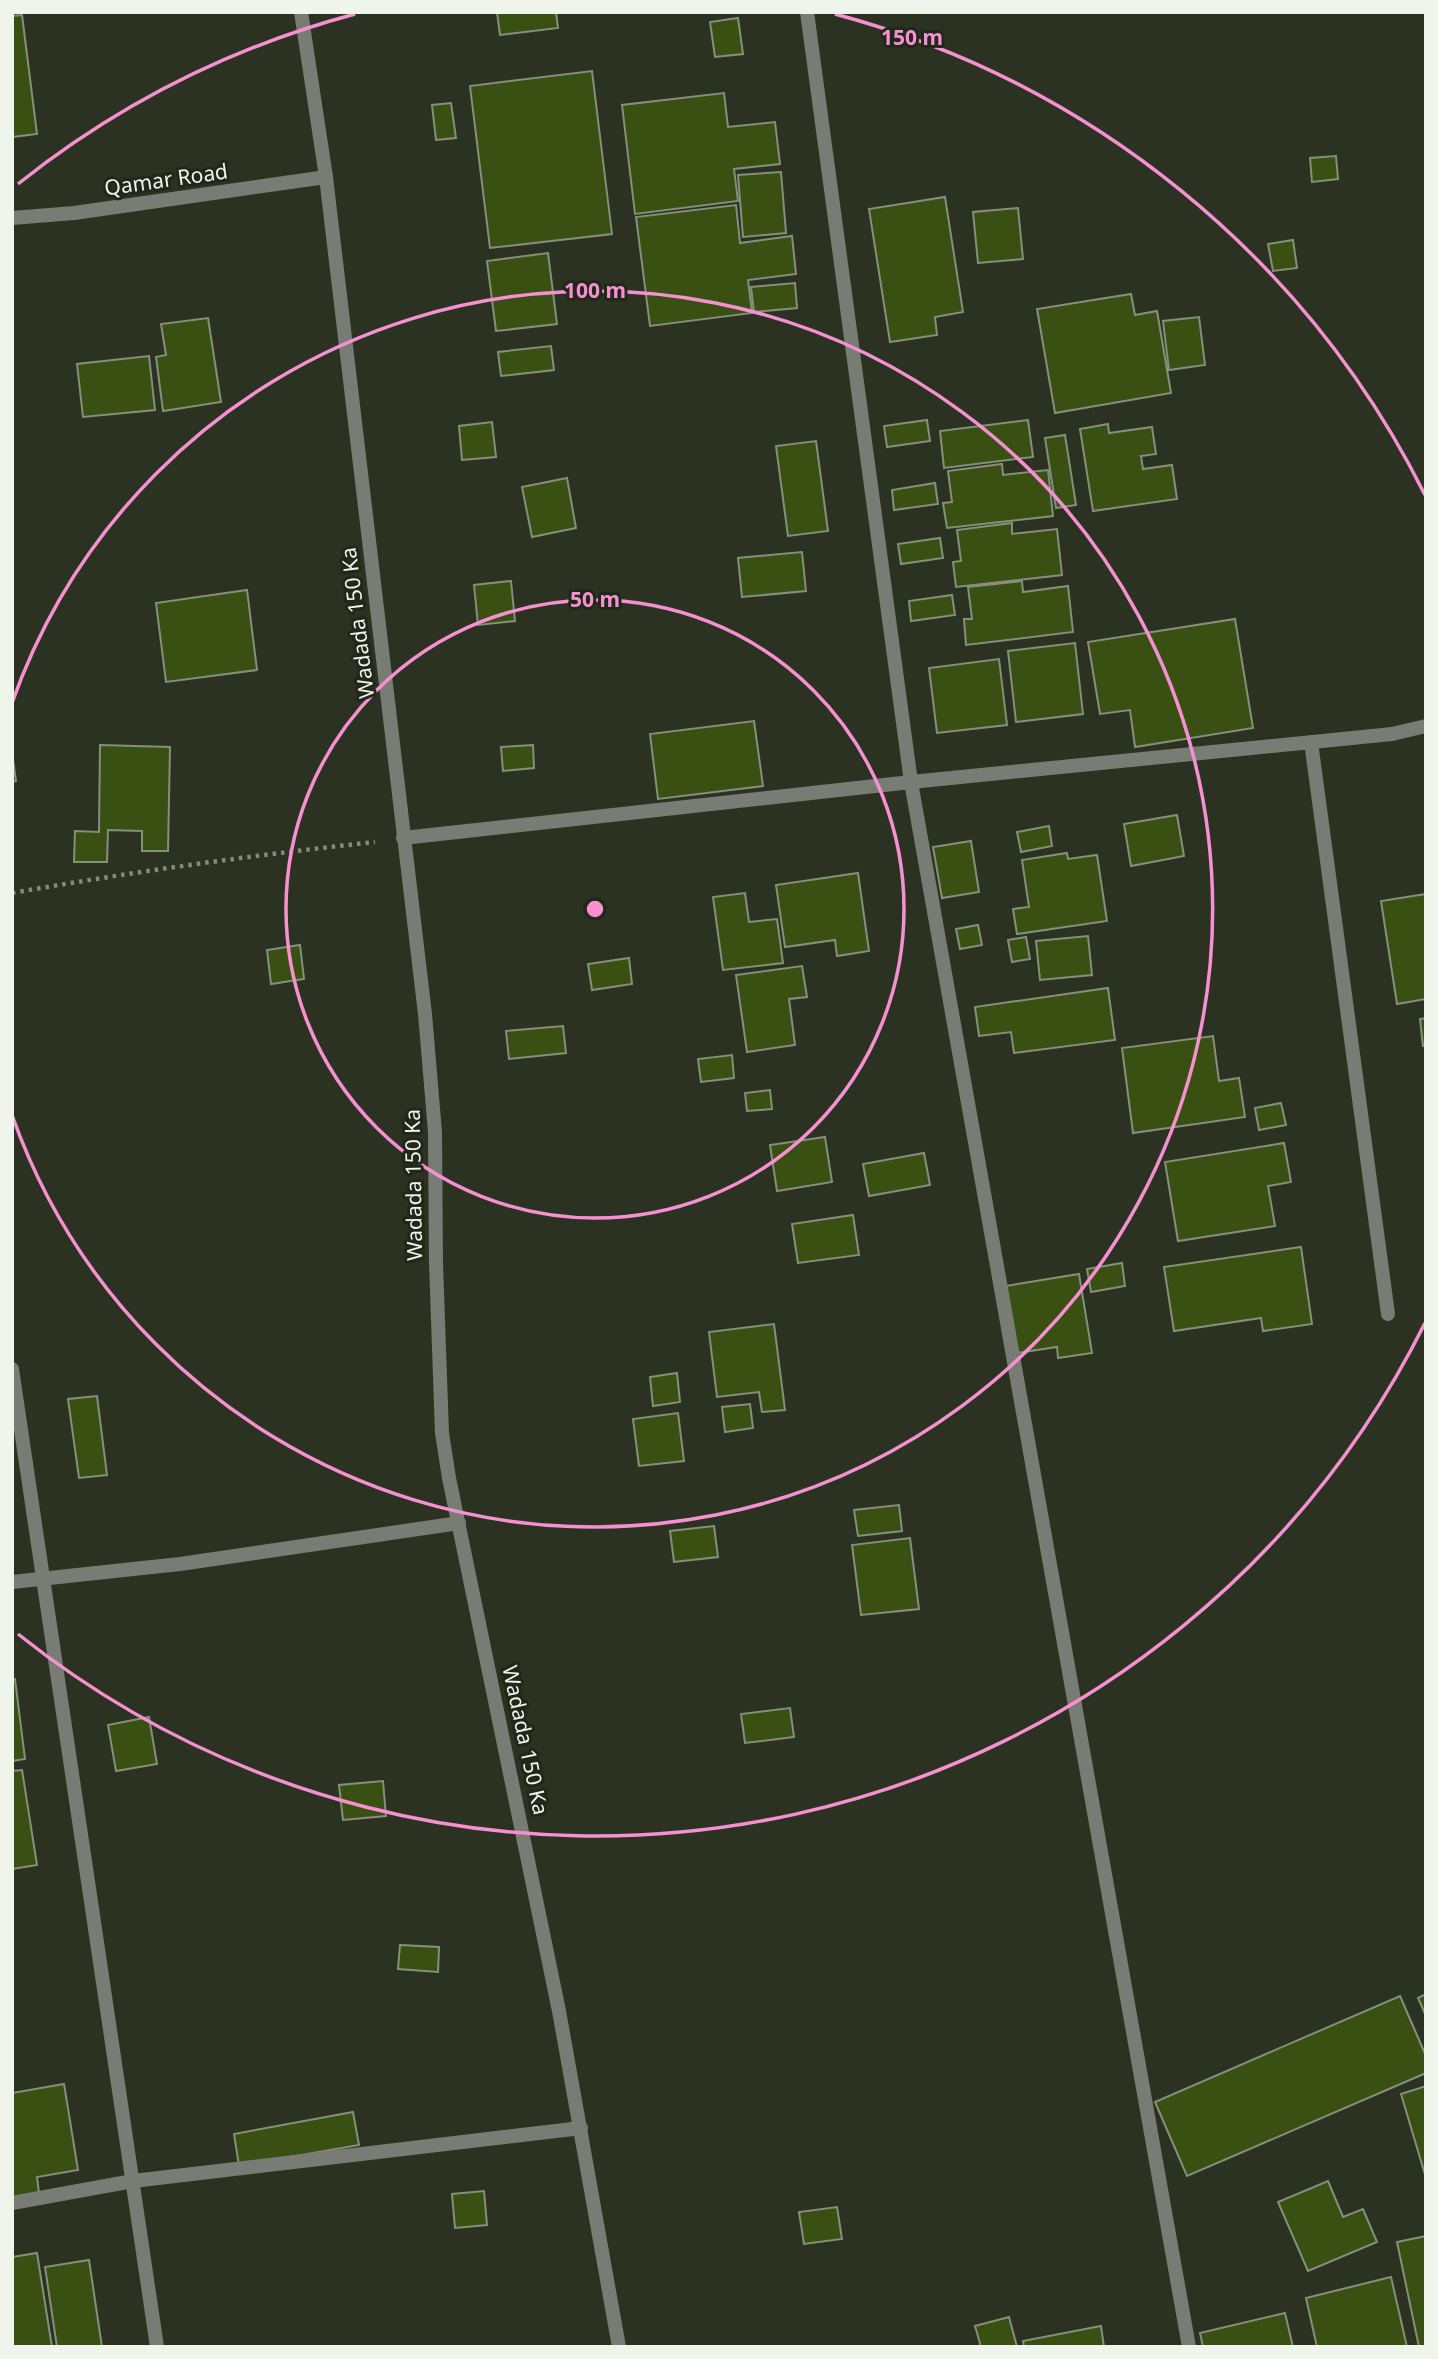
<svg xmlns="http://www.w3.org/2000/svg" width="1438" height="2359" font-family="'Noto Sans',sans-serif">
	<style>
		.building { fill: #3a4f12; stroke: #868e7c; stroke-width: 2 }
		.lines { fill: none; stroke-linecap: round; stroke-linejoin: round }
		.path { stroke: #848a7d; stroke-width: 4.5; stroke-dasharray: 3.5 5; stroke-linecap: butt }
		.minor { stroke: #787c74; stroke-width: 14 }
		.tertiary { stroke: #787c74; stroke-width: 14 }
		.ring { fill: none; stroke: #f690d0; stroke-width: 3.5 }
		.labels { text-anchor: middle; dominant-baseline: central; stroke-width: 6; stroke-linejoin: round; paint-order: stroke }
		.street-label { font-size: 21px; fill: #f0f5eb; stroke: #212819 }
		.centre { fill: #f690d0; stroke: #212819; stroke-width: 3.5 }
		.ring-label { font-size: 21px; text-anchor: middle; font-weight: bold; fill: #f690d0; stroke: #212819; stroke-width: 6; stroke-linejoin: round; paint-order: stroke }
	</style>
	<rect width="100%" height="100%" fill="#2b3222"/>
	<path class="building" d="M497,12H556L558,28L500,35Z
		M22,15L37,134L12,137V16Z
		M738,18L743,54L715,57L710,22Z
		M592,71L612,234L490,248L470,86Z
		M724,93L728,127L775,122L780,164L734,169L738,201L635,214L622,105Z
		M451,103L456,138L436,140L432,105Z
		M1336,156L1338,179L1312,182L1310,158Z
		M781,172L786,233L743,237L738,175Z
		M945,197L963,312L935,317L937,335L890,342L869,209Z
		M736,205L740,243L792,236L796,274L748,280L752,313L650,326L636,217Z
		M1018,208L1023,259L978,263L973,212Z
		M1293,240L1297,268L1273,271L1268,244Z
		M548,253L557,324L496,331L487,261Z
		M795,283L797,308L754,312L751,287Z
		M1131,294L1135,315L1157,311L1171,393L1055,413L1037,309Z
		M1199,317L1205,365L1169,370L1163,321Z
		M208,318L221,402L163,411L156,357L166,355L161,324Z
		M551,346L554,370L501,376L498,352Z
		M149,356L155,410L83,417L77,364Z
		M927,420L930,441L887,447L884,426Z
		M1028,420L1033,457L944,468L940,431Z
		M492,422L496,457L462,460L459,426Z
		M1108,424L1109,433L1152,427L1156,454L1141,456L1143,469L1172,465L1177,499L1093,511L1080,429Z
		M1065,435L1076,505L1056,508L1045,438Z
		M816,441L828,531L788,536L776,446Z
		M1002,464L1003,475L1048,470L1053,516L947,528L943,503L952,502L948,471Z
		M567,478L576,528L532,537L522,487Z
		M935,483L938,504L894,510L892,490Z
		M1012,523V534L1057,529L1062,575L956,587L953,562L961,561L957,530Z
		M940,538L943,558L901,564L898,544Z
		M802,552L806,591L742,597L738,558Z
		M511,581L515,621L478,625L474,585Z
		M1022,581L1023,592L1068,586L1073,632L966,645L964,619H972L968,587Z
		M247,590L257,670L166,682L156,603Z
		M952,595L955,615L911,621L909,601Z
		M1235,619L1253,728L1135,747L1130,710L1100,714L1088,642Z
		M1075,643L1083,714L1016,722L1008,651Z
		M999,659L1007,725L937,733L929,668Z
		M754,721L763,786L658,799L650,734Z
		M100,745L170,747L168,851H142V831L108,830L107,862H74L75,831L99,832Z
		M533,745L534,768L503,771L501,747Z
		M12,752L16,781L12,782Z
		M1177,815L1184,856L1131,866L1124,824Z
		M1049,826L1052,846L1021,852L1017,832Z
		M971,841L979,892L942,898L933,847Z
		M1067,853L1068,859L1097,855L1107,921L1017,934L1013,909L1029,907L1022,860Z
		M858,873L869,951L837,956L835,940L785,947L776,885Z
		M745,893L749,922L777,919L783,963L723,970L713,897Z
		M1426,894V999L1397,1004L1381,901Z
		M978,925L982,945L960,949L956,929Z
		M1088,936L1092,975L1040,980L1036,941Z
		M1026,937L1030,959L1012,962L1008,940Z
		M300,945L304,979L271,984L267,950Z
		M629,958L632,984L592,990L588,964Z
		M802,966L807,997L789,999L795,1045L747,1052L736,975Z
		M1108,988L1115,1040L1014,1053L1011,1032L979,1036L975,1007Z
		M1426,1018V1046H1423L1420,1019Z
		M563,1026L566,1053L509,1059L506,1031Z
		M1213,1036L1219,1081L1239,1078L1245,1117L1133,1133L1122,1048Z
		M732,1055L734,1078L701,1082L698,1059Z
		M770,1090L772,1109L747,1111L745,1093Z
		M1281,1103L1286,1125L1259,1130L1255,1108Z
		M825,1137L832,1182L777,1191L770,1145Z
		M1284,1143L1291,1182L1268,1186L1275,1226L1178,1241L1165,1162Z
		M924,1153L930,1185L869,1196L863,1164Z
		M853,1215L859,1255L798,1263L792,1224Z
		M1301,1247L1312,1324L1263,1331L1261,1318L1174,1331L1164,1267Z
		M1122,1263L1125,1286L1091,1292L1087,1269Z
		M1079,1274L1092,1353L1058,1358L1057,1347L1017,1353L1006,1286Z
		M774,1324L785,1410L762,1412L759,1392L717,1397L709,1332Z
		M677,1373L680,1402L653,1406L650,1377Z
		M97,1396L107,1475L79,1478L68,1399Z
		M750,1404L753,1428L725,1432L722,1407Z
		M678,1413L684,1461L639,1466L633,1419Z
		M899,1505L902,1531L858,1536L854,1510Z
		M714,1526L718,1557L674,1562L670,1531Z
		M910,1538L919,1609L861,1615L852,1545Z
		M15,1679L25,1759L12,1761V1680Z
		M790,1708L794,1737L745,1743L741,1714Z
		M149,1717L157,1764L116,1771L108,1725Z
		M22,1770L37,1865L12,1869V1771Z
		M383,1781L386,1816L343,1820L339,1785Z
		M400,1945L439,1947L438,1972L398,1969Z
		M1426,1994V2016L1418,1998Z
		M1400,1996L1426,2056V2073L1187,2176L1155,2102Z
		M64,2084L78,2170L37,2177L40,2201L12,2205V2093Z
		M1426,2086V2178L1401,2094Z
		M353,2112L359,2145L239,2166L234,2134Z
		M1328,2181L1343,2217L1363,2209L1377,2242L1308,2271L1278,2202Z
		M484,2191L487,2225L455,2228L452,2194Z
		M837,2207L842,2239L804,2244L799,2212Z
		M1426,2236V2347H1419L1397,2242Z
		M37,2253L52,2347H12V2257Z
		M89,2260L102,2347H57L45,2267Z
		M1391,2277L1407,2347H1317L1306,2298Z
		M1285,2313L1293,2347H1203L1200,2333Z
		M1009,2317L1017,2347H981L975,2326Z
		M1101,2326L1104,2347H1024L1023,2341Z"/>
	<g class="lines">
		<path class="path" d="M12,893C132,872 254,855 375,842"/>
		<path class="minor" d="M807,12L911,782L1189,2347
			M12,218L74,213L326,177
			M1311,742L1388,1314
			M403,838L911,782L1392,734L1426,726
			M12,1369L157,2347
			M12,1582L180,1564L459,1523
			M12,2203L133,2181L581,2128"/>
		<path class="tertiary" d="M301,12L326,177L425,1014L435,1132L436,1263L442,1433L449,1478L559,2011L619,2347"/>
	</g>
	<g class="ring">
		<circle cx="595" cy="909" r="309"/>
		<path d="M12 703A618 618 0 1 1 12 1115"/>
		<path d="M1425 1323A927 927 0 0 1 18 1634M18 184A927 927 0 0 1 355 14M835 14A927 927 0 0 1 1425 495"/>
	</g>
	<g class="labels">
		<g class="street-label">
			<text transform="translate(166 179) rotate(-8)">Qamar Road</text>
			<text transform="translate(357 623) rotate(-97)">Wadada 150 Ka</text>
			<text transform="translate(413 1185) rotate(-91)">Wadada 150 Ka</text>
			<text transform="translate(526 1740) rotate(78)">Wadada 150 Ka</text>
		</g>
	</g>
	<circle cx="595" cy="909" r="10" class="centre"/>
	<g class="ring-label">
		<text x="912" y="45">150 m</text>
		<text x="595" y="298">100 m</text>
		<text x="595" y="607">50 m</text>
	</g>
	<rect width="1438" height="2359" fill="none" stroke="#f0f5eb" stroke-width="28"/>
</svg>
